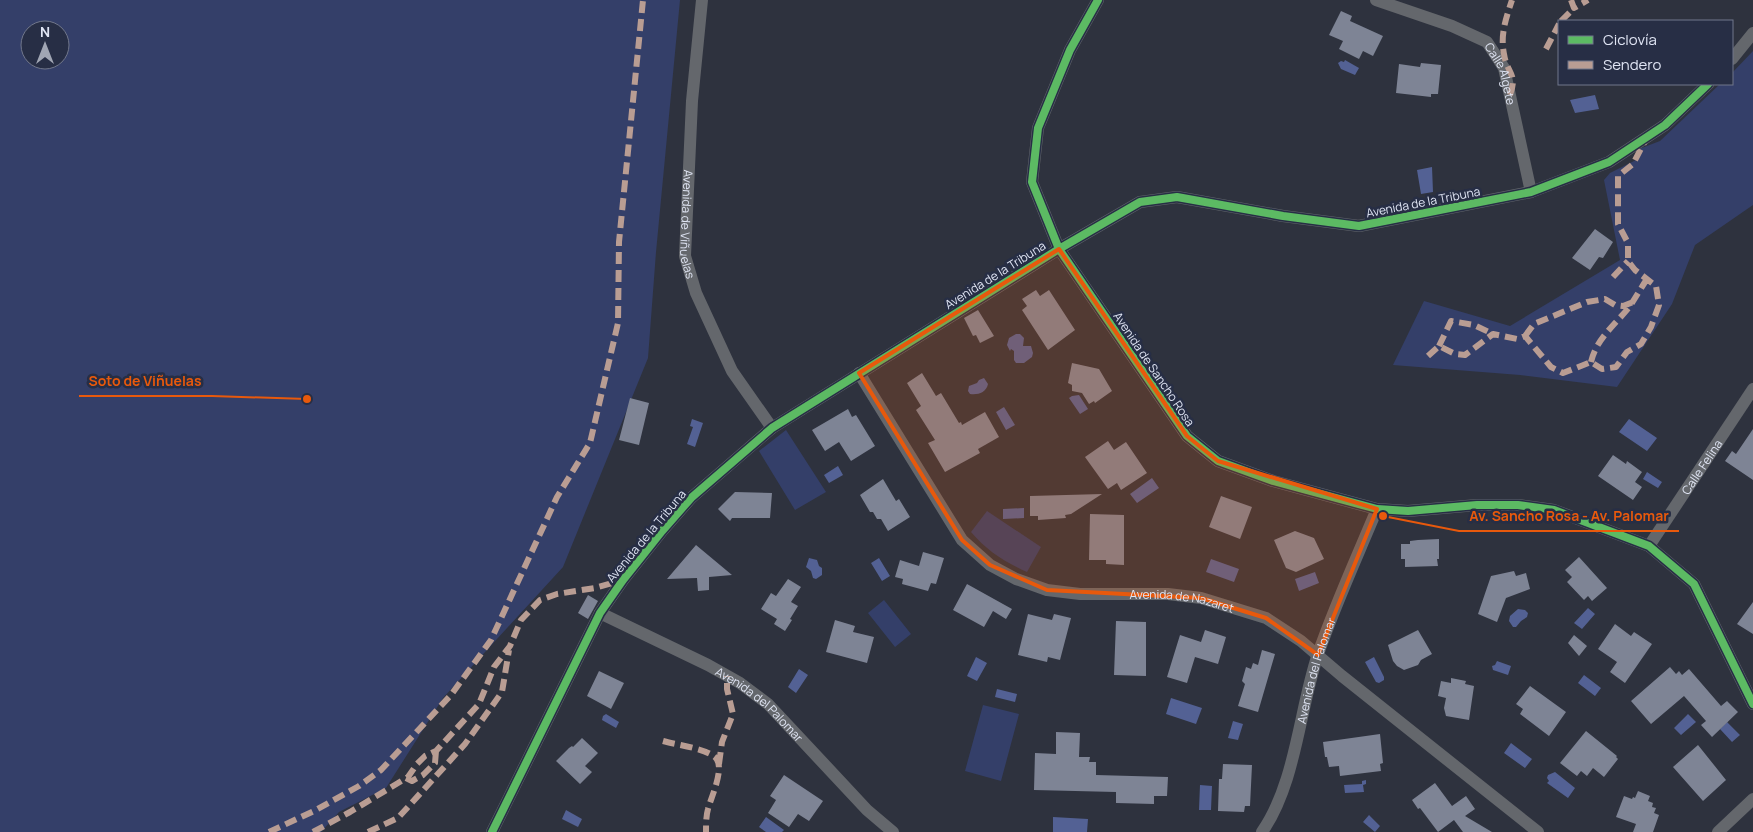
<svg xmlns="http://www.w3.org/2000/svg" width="1753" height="832" font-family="Manrope,sans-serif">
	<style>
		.green { fill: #343f69; fill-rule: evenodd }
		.water { fill: #536194 }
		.building { fill: #7e8495 }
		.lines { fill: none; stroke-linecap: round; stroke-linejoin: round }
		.street { stroke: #64676c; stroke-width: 12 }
		.quiet { stroke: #b99d93; stroke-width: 6; stroke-dasharray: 12 6; stroke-linecap: butt }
		.cycleway-casing { stroke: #272e45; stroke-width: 11 }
		.cycleway { stroke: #5cba63; stroke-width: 8 }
		.marked { fill: #e8590c; fill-opacity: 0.2; stroke: #e8590c; stroke-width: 4; stroke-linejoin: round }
		.labels { text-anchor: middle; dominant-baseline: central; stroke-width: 5; stroke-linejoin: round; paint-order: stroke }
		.street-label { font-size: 12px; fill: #dfe4f3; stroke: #272e45 }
		.leader { fill: none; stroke: #e8590c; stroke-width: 2 }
		.callout-dot { fill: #e8590c; stroke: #272e45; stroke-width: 2 }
		.callout-label { font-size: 14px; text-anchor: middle; font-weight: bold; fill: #e8590c; stroke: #272e45; stroke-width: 5; stroke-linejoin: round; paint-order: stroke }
	</style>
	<rect width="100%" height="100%" fill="#2e323e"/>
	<path class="green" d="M0,0H680L656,252L648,358L563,567L443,698L386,788L339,812L321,832H0ZM30,30H60V60H30Z
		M1753,51V205L1695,245L1672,304L1617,387L1520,375L1393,365L1424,301L1510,326L1620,260L1604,180L1610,173L1636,160L1639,149L1660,141L1720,84H1732V73Z
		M786,430L826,492L795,510L759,451Z
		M987,511L1041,547L1027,572C1005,562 987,551 971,532Z
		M884,600L911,634L895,647L868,613Z
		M983,705L1019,714L1001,781L965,771Z"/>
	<path class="water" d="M1345,60L1359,68L1355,75L1341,69L1338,63L1341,61L1344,62Z
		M1595,95L1599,109L1575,113L1570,100Z
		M1432,167L1433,192L1421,194L1417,170Z
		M1016,334H1020L1024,338L1023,346H1031L1033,353L1032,357L1024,363H1016L1014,360V351L1011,349L1010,351L1007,345L1009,338Z
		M984,378L988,384C986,393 978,395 970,394L968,391L969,386L977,383L979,380Z
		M1079,395L1088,409L1080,414L1069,398L1072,396Z
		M1004,407L1015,425L1006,430L996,412Z
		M692,419L703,423L695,447L687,444L693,427L690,426Z
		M1629,419L1657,438L1647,451L1619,432Z
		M838,466L843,475L829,483L824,475Z
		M1647,472L1662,482L1658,488L1643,479Z
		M1152,478L1159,488L1137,503L1130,494Z
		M1024,508V518L1003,519V509Z
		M809,558L817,560L819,566L822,568V575L816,579L813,578L811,571L806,567Z
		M879,558L890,576L882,581L871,563Z
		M1211,559L1239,569L1234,582L1206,572Z
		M1315,572L1319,583L1299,591L1295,579Z
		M1588,608L1595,614L1582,629L1574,623Z
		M1518,609L1525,610L1528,613L1527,617L1521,621L1516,627H1513L1509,621L1510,616Z
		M976,657L987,663L977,681L967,676Z
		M1374,657L1384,677V680L1379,683L1376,682L1365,662Z
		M1497,661L1511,666L1508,675L1493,670L1492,666L1495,665Z
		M799,669L808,675L796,693L788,687Z
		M1584,675L1601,688L1595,696L1578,683Z
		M997,689L1017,694L1015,702L995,697Z
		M1171,698L1202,708L1196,724L1166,714Z
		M606,714L619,722L616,728L602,720L603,716Z
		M1688,714L1696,722L1681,735L1674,728Z
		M1233,721L1243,724L1238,740L1228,738Z
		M1727,722L1740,735L1732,742L1720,729Z
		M1511,743L1532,759L1525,768L1504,753Z
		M1555,772L1575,788L1568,798L1547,783L1549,781L1547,778L1548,775Z
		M1366,780V784L1363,785L1364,792L1345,793L1344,785L1362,784V781Z
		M1200,785L1212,786L1211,810H1199Z
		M566,810L582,819L578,827L562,819Z
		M1369,815L1380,826L1375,832L1363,822Z
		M766,817L784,830L782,832H766L759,827Z
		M1053,817L1088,819L1087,832H1053Z"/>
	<path class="building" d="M1341,11L1352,16L1350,21L1383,36L1373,56L1363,51L1359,59L1339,49L1343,41L1329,35Z
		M1421,63L1441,65L1438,94H1431V97L1396,93L1399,64L1420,67Z
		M1595,229L1613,242L1603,258L1599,257L1590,270L1572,258Z
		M1036,290L1040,296L1049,290L1075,330L1048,350L1022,310L1027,306L1022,299Z
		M978,310L994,336L980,343L976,335L973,336L964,318Z
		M1072,363L1099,369L1112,391L1095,403L1094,401L1089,404L1082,393L1072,391V385L1068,383Z
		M922,373L936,396L941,393L959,423L961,422L962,425L985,412L999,437L978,449L980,453L945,472L928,443L935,440L916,410L921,406L907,383Z
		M630,398L649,403L639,445L619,440Z
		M848,409L852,417L856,415L875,446L851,461L839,442L825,451L812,430Z
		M1753,429V480L1725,461L1732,451L1736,454Z
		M1108,441L1114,450L1126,442L1147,473L1121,490L1117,483L1108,489L1085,457Z
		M1613,455L1626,464L1627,461L1642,472L1635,482L1642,487L1633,500L1598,476Z
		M883,479L896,501L899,499L910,517L888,531L881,519H877L873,512H870L860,495Z
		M735,492L772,493L770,518H732L730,521L718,509Z
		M1102,494L1071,514L1065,515L1066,518L1038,520V516H1030V496Z
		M1221,496L1252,507L1240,539L1209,527Z
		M1090,514L1124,515V565L1106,564V560H1089Z
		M1295,531L1314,538L1324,559L1296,572L1286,568L1274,540Z
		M1439,539V559H1437L1438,566L1405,567V559H1401V544H1410V541L1418,540Z
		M696,545L732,575L709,577V590L698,591L697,578L667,579Z
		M923,552L944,558L936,584L931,583L928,591L902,584L903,579L895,577L900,560L919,566Z
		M1579,557L1607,588L1592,601L1588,596L1584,600L1567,582L1572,577L1565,570Z
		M1514,571L1516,576L1526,573L1530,589L1506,598L1497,622L1478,614L1491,576Z
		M788,579L801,587L791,602L798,606L790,619L792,620L785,631L774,624L777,619L761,609L771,593L776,596Z
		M967,584L1012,609L1006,619L993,611L984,627L953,610Z
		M588,595L598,601L588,619L578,613Z
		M1753,602V634L1737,624Z
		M1028,614L1052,620L1054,614L1071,618L1060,660L1048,657L1047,662L1018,655Z
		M835,620L855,626L853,632L874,637L867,663L826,652Z
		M1116,621L1146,622V676L1114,675Z
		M1615,624L1631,636L1634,632L1652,644L1625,683L1610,672L1617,662L1598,649Z
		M1205,630L1226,637L1218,664L1195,657L1187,683L1167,677L1180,635L1201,642Z
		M1418,630L1432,654L1421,660L1418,665L1404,670L1397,666L1393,661L1388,645Z
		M1574,635L1587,646L1579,656L1568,643Z
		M1262,650L1275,654L1258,712L1238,706L1245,684L1242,681L1246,667L1251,669L1253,663L1258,665Z
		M1670,667L1676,674L1679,671L1682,675L1689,669L1721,706L1727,701L1738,712L1712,737L1701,725L1706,721L1684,696L1651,724L1631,701Z
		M599,671L624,683L611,709L587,696Z
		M1451,678L1466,681L1465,684L1474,686L1469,720L1446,716L1444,708L1446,698L1438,696L1441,681L1451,683Z
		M1530,686L1566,712L1549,736L1520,714L1523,709L1516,704Z
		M1586,731L1617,756L1616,757L1618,759L1604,777L1593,768L1587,776L1581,771L1577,776L1560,763Z
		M1056,732L1080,733L1079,757H1090L1089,762H1096V775L1168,777L1167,796H1154V804L1116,803V792L1034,790L1035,753L1056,754Z
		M1380,734L1383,763L1380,764L1381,771L1340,776L1339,766L1329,767L1327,757H1325L1323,742Z
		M582,738L598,753L585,766L592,772L580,784L556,761L569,748L572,746L573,747Z
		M1698,745L1726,780L1703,801L1673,767Z
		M1223,764L1252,765L1250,806H1245L1244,812L1218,811L1219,779H1222Z
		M784,775L823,801L809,821L798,814L789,827L768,813L776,800L770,796Z
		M1435,783L1452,806L1466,796L1475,809L1465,816L1492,832H1463L1454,820L1438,832L1420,808L1418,809L1412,800Z
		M1638,791L1650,796L1648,801L1653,803L1652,807L1656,808L1654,813L1659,815L1653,832H1633L1636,824L1616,817L1624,796L1632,799L1633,797L1635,798Z"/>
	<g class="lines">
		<g class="street">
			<path id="s1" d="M702,0L692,101L685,256L696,293L732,371L772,428"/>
			<path d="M1098,0L1070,50L1038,128L1032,182L1059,249L1187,436L1218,461L1273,481L1377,509L1408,511L1477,505H1518L1554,510L1649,546L1694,584L1753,704"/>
			<path id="s2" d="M1376,0L1452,26L1487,42L1504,68L1531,192"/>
			<path d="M1732,59L1753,33"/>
			<path id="s3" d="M859,373L962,540L990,565L1016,579L1047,590L1080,594H1168L1201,598L1266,618L1301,641L1342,676L1538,832"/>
			<path id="s4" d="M1649,546L1753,389"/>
			<path id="s5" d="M600,613L708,665L740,683L768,704L867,810L893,832"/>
			<path d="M492,832L600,613L623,580L662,531L691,498L772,428L1059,249L1140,202L1177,197L1283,216L1359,226L1531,192L1609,162L1665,125L1708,84"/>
			<path id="s6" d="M1262,832C1296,783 1299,711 1318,654C1335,605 1357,557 1377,509"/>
			<path d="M1718,832L1753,799"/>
		</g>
		<path class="quiet" d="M1571,0L1574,8L1588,0
			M1561,21L1574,8
			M1546,49L1559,24
			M1510,95C1518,73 1507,74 1504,54C1500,35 1506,18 1512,0
			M1613,277L1628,261
			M1525,336L1534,324L1587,302L1605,299L1615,305L1623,306L1633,302
			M1439,346L1451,321L1474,325L1493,334
			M1428,356L1439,346L1455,354L1465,355L1493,334L1517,339L1525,336L1551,367L1563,373L1591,362L1602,369L1616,367L1627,352L1641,344L1651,327L1659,305L1656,286L1635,270L1628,261V243L1618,224V176L1633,164L1645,141
			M1591,362C1596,339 1616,324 1630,306C1636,297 1641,288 1647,279
			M663,741C677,745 704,748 715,757C726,767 711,797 708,809C706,816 706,824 706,832
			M719,764L722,742L733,714L727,689V676
			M406,778L412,781L423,775L435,763L436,751
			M269,832L314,811L359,786L381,770L451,695L491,640L557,497L590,443L618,323L619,242L643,0
			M313,832L350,812L408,777L417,764L425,756L436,751L479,704L494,667L510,646L521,620L540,600L557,594L595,588L623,580
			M368,832L398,818L465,744L502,692L509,650"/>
		<g class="cycleway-casing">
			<path id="cycleway" d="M1098,0L1070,50L1038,128L1032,182L1059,249L1187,436L1218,461L1273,481L1377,509L1408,511L1477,505H1518L1554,510L1649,546L1694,584L1753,704
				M492,832L600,613L623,580L662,531L691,498L772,428L1059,249L1140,202L1177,197L1283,216L1359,226L1531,192L1609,162L1665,125L1708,84"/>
		</g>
		<use href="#cycleway" class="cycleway"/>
	</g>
	<path class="marked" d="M1059,249L1187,436L1218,461L1377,509L1318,655L1266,618L1201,598L1047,590L990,565L962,540L859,373Z"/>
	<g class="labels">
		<g class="street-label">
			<text stroke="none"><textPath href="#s2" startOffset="154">Calle Algete</textPath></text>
			<text transform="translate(1423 202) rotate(-11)">Avenida de la Tribuna</text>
			<text stroke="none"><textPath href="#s1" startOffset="225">Avenida de Viñuelas</textPath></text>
			<text transform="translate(995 275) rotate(-32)">Avenida de la Tribuna</text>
			<text transform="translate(1154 369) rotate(56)">Avenida de Sancho Rosa</text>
			<text stroke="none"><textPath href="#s4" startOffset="95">Calle Felina</textPath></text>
			<text transform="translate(646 536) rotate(-50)">Avenida de la Tribuna</text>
			<text stroke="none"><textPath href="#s3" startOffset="432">Avenida de Nazaret</textPath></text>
			<text stroke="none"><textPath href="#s6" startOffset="171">Avenida del Palomar</textPath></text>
			<text stroke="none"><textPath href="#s5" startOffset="185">Avenida del Palomar</textPath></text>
		</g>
	</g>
	<path class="leader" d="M307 399L212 396H79M1383 516L1459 531H1679"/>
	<g class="callout-dot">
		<circle cx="307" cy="399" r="5"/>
		<circle cx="1383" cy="516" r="5"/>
	</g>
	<g class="callout-label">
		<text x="145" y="386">Soto de Viñuelas</text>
		<text x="1569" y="521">Av. Sancho Rosa - Av. Palomar</text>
	</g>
	<rect x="1558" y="20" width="175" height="65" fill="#272e45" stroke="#71778b"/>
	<rect x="1568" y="36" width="25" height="8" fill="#5cba63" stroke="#71778b"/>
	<text x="1603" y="45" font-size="15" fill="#dfe4f3">Ciclovía</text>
	<rect x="1568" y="61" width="25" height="8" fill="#b99d93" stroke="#71778b"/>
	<text x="1603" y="70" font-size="15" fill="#dfe4f3">Sendero</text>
	<g transform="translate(45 45)"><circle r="24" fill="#272e45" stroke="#71778b"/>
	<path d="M0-4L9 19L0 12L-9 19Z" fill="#a1a6b4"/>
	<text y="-8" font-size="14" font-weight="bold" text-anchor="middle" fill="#dfe4f3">N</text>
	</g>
</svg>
